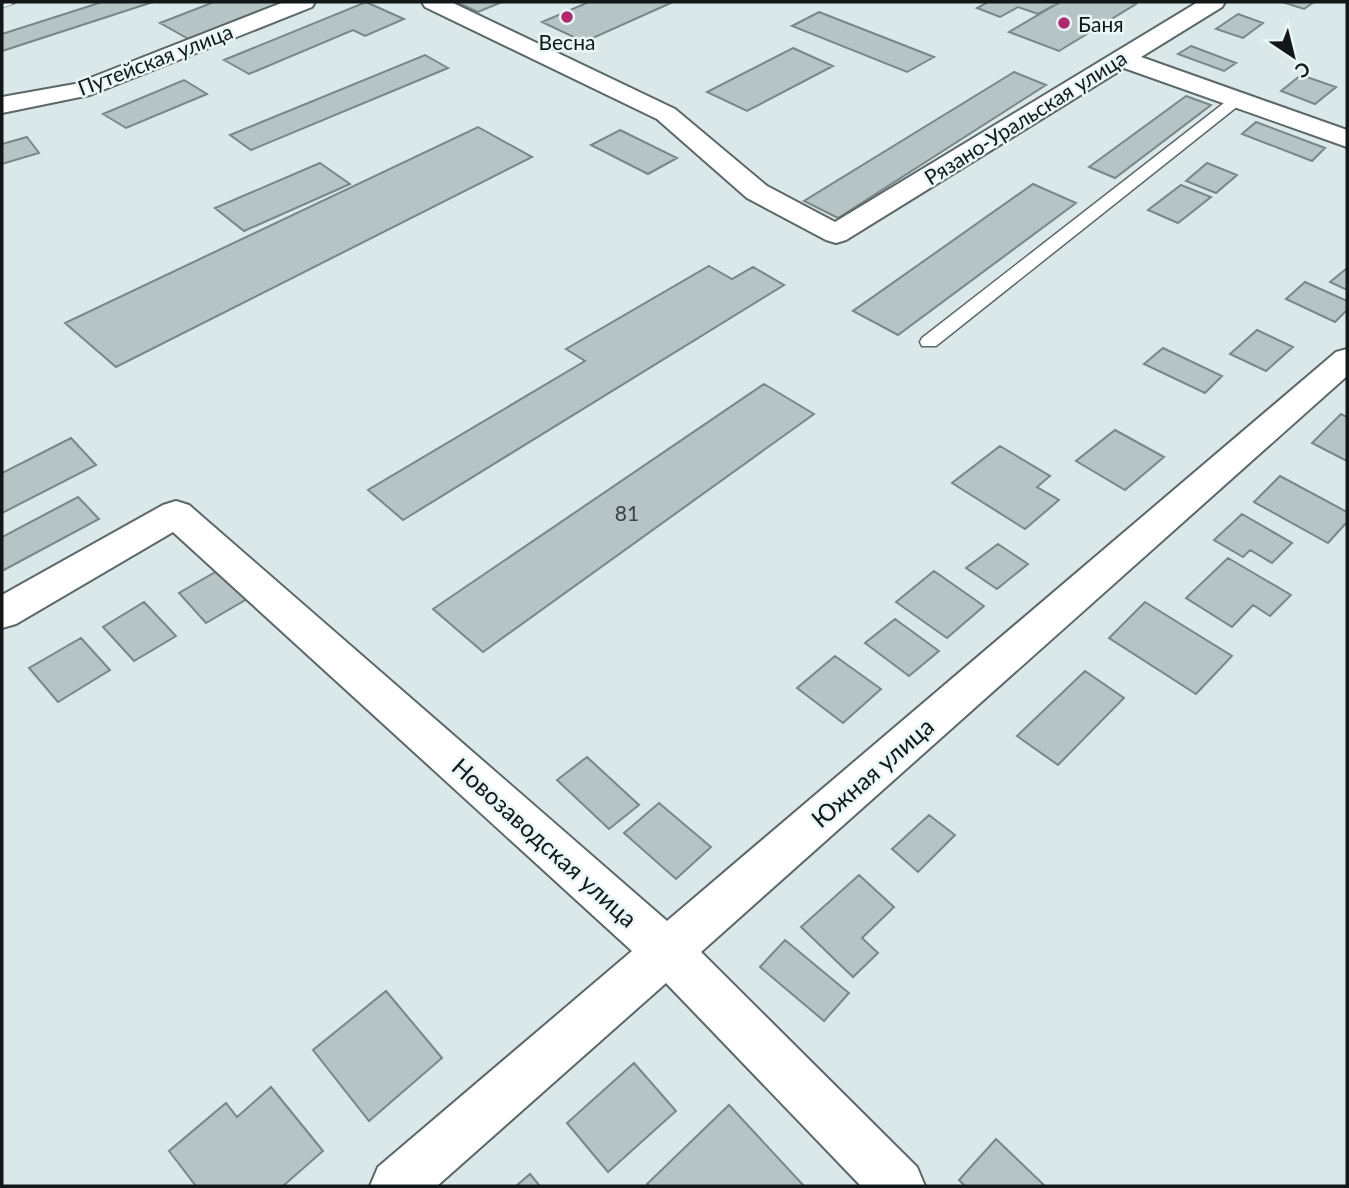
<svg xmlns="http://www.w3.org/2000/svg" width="1349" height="1188" font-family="Lato,sans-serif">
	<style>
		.building { fill: #b7c4c5; stroke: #7a8687; stroke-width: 2 }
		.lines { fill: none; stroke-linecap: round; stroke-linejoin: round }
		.service-casing { stroke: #5b6769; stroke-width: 3 }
		.minor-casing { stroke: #5b6769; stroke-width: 4 }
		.service { fill: #fff; fill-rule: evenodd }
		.minor { fill: #fff; fill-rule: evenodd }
		.rail-casing { stroke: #747d7f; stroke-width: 5 }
		.rail { stroke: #e8f6f7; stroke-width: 3.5; stroke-dasharray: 10; stroke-linecap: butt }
		.poi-dot { fill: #af296d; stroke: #e8f6f7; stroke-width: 2.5 }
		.labels { text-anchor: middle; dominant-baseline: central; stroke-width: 5; stroke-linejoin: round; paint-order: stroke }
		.far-poi-label { font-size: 21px; fill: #121718; stroke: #e8f6f7; text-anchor: start }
		.far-street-label { font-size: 21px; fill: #121718; stroke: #e8f6f7 }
		.number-label { font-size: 21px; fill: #3b4243 }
		.street-label { font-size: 24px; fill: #121718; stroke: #e8f6f7 }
	</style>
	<rect width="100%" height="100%" fill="#dae8ea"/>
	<path class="building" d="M102,2H153L2,51V34Z
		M214,2H289L192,41L160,23Z
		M366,2L404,19L365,36L353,30L249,74L224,60Z
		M456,2H502L478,12Z
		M589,2H673L584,42L542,22Z
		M988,2H1052L1057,4L1038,14L1018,7L1000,17L977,8Z
		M1060,2H1129L1136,4L1059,51L1009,32Z
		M1282,2H1314L1304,9Z
		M819,12L934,57L907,72L792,26Z
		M1238,14L1263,23L1243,38L1216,29Z
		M1191,46L1236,63L1224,71L1178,54Z
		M793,48L833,66L747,111L707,92Z
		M425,55L448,68L251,150L230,135Z
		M1014,72L1046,85L838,218L804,201Z
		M1301,75L1336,87L1315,104L1281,91Z
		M184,80L207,94L126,128L103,114Z
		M1186,96L1211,105L1115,178L1089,167Z
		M1256,122L1325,148L1312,161L1242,134Z
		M478,127L532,157L116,367L65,323Z
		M620,130L677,158L648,174L591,145Z
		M27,137L39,153L2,164V144Z
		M320,163L350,184L244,231L215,208Z
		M1207,163L1237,175L1216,193L1186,181Z
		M1033,184L1076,203L898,335L853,311Z
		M1181,185L1211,197L1178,223L1148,210Z
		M709,266L732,279L753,267L784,285L403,520L368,490L585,361L566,349Z
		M1347,268V290L1330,282Z
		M1305,282L1347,301V310L1335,322L1286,299Z
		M1257,330L1293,347L1266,371L1230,354Z
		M1163,348L1222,376L1205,393L1144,364Z
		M764,384L814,414L483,652L433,609Z
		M1341,414L1347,417V461L1312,443Z
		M1115,430L1164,457L1125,490L1076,461Z
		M71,438L96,465L2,513V473Z
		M1000,446L1050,476L1037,487L1059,500L1025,529L952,483Z
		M1280,476L1347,512V522L1328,543L1254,502Z
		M78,497L99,519L2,571V537Z
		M1242,514L1292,543L1272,563L1250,550L1243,557L1214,540Z
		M998,544L1028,564L997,589L966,568Z
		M1228,558L1291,595L1270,616L1253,605L1232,627L1186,598Z
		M224,567L252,596L206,623L179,593Z
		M934,571L984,606L947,638L896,602Z
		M144,602L176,636L134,661L103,627Z
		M1145,602L1232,656L1196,694L1109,638Z
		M895,619L939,651L909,676L865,643Z
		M81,638L110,670L58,702L29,668Z
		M835,656L881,689L843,723L797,688Z
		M1085,671L1124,698L1058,765L1017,736Z
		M587,757L639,805L609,829L557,780Z
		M659,803L711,847L676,879L624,833Z
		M929,815L955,835L918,872L892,849Z
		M859,875L894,907L862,938L878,953L853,977L801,927Z
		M785,940L849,993L824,1021L760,967Z
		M386,991L442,1058L369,1121L313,1050Z
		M634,1063L676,1111L608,1172L567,1123Z
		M271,1087L323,1151L283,1186H196L169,1151L226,1103L237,1117Z
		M729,1105L804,1186H649L647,1184Z
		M996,1139L1045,1186H965L959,1180Z
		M530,1174L540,1186H516Z"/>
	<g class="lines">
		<g class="service-casing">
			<path id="service" d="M1238,94L1246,99L1243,102L936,346H922L920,342L922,338L1233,96Z"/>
		</g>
		<g class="minor-casing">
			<path id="minor" d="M284,2H315L312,7L90,95L2,113V97L75,84Z
				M422,2H451L675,109L767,186L835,222L1198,2H1225L1222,7L1141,57L1347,130V147L1124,68L846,240L836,243L826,240L747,198L657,119L425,7Z
				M1347,349V376L701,952L917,1167L925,1186H861L666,983L437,1186H370L378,1167L632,951L173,532L16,624L2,628V595L163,505L176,501L189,505L667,921L1336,352Z"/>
		</g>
		<use href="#service" class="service"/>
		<use href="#minor" class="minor"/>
		<g class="rail-casing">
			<path id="rail" d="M2,6L14,2"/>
		</g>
		<use href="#rail" class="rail"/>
	</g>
	<g class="poi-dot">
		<circle cx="567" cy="17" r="7"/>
		<circle cx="1064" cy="23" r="7"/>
	</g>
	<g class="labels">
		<g class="far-poi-label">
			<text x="1078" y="23">Баня</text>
			<text x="567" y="41" text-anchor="middle">Весна</text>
		</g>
		<g class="far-street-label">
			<text transform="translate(155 59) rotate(-21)">Путейская улица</text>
			<text transform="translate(1025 117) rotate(-32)">Рязано-Уральская улица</text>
		</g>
		<g class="number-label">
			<text x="627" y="512">81</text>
		</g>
		<g class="street-label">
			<text transform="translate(872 772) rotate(-41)">Южная улица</text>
			<text transform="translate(545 842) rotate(42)">Новозаводская улица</text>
		</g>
	</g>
	<rect width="1349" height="1188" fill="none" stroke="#121718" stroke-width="7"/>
	<g transform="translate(1293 56) rotate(145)" stroke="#e8f6f7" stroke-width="5" paint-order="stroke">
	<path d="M0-5L12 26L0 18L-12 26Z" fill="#121718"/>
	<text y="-10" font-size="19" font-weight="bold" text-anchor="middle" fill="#121718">С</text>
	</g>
</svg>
